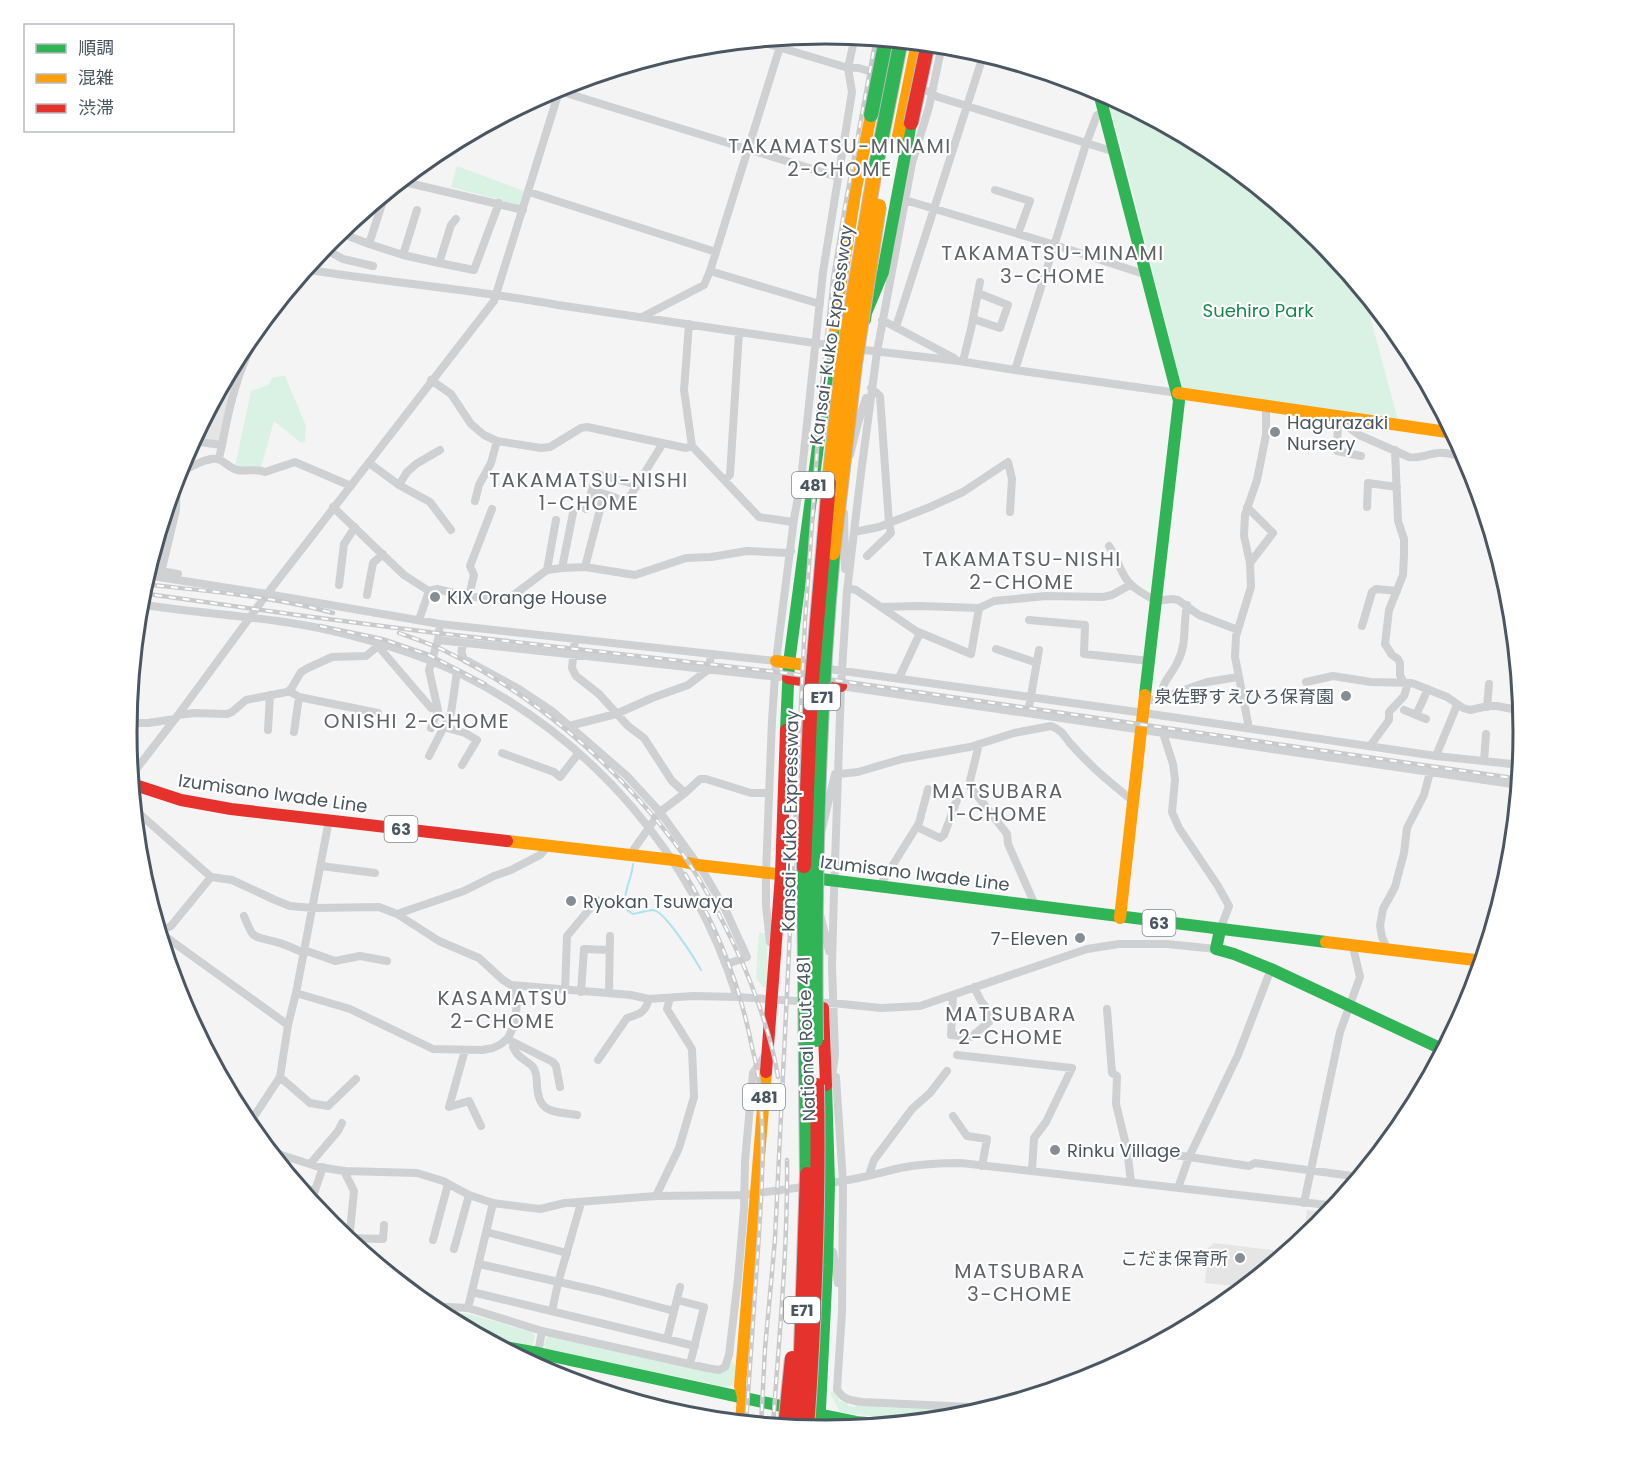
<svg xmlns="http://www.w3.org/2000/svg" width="1651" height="1464" font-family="Poppins,'Noto Sans JP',sans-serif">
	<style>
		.education { fill: #e6e5e6 }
		.green { fill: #d9f2e3 }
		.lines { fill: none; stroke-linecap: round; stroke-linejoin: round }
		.stream { stroke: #aee2f0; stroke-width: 2 }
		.street { stroke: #ced0d2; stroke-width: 8 }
		.fast { stroke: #30b455; stroke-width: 12 }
		.slow { stroke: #ff9f0a; stroke-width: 12 }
		.jam { stroke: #e5322d; stroke-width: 12 }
		.rail-casing { stroke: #c9cacc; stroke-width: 4.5 }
		.rail { stroke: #fff; stroke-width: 2; stroke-dasharray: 7; stroke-linecap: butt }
		.fast-bridge-casing { stroke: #b9bec3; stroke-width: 16; stroke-linecap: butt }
		.slow-bridge-casing { stroke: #b9bec3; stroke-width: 16; stroke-linecap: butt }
		.jam-bridge-casing { stroke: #b9bec3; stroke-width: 16; stroke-linecap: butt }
		.fast-bridge { stroke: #30b455; stroke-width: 14 }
		.slow-bridge { stroke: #ff9f0a; stroke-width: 14 }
		.jam-bridge { stroke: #e5322d; stroke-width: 14 }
		.poi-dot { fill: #868d94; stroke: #fff; stroke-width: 2 }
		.labels { text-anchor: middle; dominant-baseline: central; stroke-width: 4.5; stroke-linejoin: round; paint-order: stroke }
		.shield { fill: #fff; stroke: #808990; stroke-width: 1.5 }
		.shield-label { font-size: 16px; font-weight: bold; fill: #4a5661 }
		.park-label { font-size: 18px; fill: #17864f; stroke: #fff }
		.street-label { font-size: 18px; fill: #4a5661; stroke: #fff }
		.poi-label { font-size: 18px; fill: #4a5661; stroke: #fff; text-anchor: start }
		.neighbourhood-label { font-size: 20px; letter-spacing: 1.5px; fill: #5f6368; stroke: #fff }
		.rim { fill: none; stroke: #4a5661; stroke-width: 3 }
	</style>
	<rect width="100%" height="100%" fill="#f4f4f4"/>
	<path class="education" d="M262,322L255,333L222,439L218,441L194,438L244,343Z
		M1307,1210L1331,1212L1320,1227L1303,1240Z
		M1214,1243L1273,1250L1272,1266L1246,1287L1205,1283L1208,1248Z"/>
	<path class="green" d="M1106,93L1214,151L1320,238L1363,290L1399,424L1183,392L1125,161Z
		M457,166L524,191L520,205L451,187Z
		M285,376L306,426L305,442H300L274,421L261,467H235L251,391L268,385L273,377Z
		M759,933H766L767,948L768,987H762L756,977Z
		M436,1312L469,1314L532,1332L535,1336L533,1344L529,1346L485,1339Z
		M550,1337L712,1373C723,1375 727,1370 731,1361L737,1367L734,1384L728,1387L720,1386L671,1375H657L547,1351L544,1345L546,1338Z
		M834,1390L839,1401L848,1403V1406L855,1407V1404L939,1409V1420L913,1422L840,1412L830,1393Z"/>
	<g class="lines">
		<path class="stream" d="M633,864C632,880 621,894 627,910L633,914C640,913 647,910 653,910C664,910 695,959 701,970"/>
		<path class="street" d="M783,37L710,271L820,304
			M755,40L845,67L859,68L881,75
			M553,89L838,177
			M927,91L938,97L1115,152
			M400,181L523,210
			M995,190L1030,201L1018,234
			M529,192L716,252
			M381,198L382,204L369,244L403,255
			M905,200L1055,245L1147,275
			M417,210L403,255L439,263
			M456,219L451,225L439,263L474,270L499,203
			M338,232L369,244
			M323,248L343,259L373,266
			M306,268L310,270C392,283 476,290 558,305L834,346
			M642,317L704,285L710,271
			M973,319L1000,328L1008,305L978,293
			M882,320L954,358
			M689,324L684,390L692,446L759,517L786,521L791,522L794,519
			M896,327L984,53
			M856,349L959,361L1015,370L1178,393
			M963,361L971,329L980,282
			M1015,370L1086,144L1097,115L1104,113
			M431,380L451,394L471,424L484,435L497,441L541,448L550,447L581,428L587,427L686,448L692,446
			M1335,417L1359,435L1409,457C1419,459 1428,454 1438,453C1447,451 1457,457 1467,456
			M1338,420L1337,451L1361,456
			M192,441L222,445L219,459
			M222,445C229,407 238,369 257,335C270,311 292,291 310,270
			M1395,450L1398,521L1404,539V555L1403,575L1389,610L1385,644L1392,655L1398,659L1400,663V675L1404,683
			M850,455L858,423L866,398
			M369,463L399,485L430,502L451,530
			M177,474C188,469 210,454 220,460C226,463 230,468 237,470C246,472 256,468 265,472L295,462L351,486
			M724,480L730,475L739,332
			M399,485L407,472L416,464L440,450
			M592,490L614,497L626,503L663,443
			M475,501L479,485L491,463L497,441
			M333,507L404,575L429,591L437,589L466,596L502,600L511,597L547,570L562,568L585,567L635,575L686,558L711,557L747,551L788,553L791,551
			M1247,507L1273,533L1250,563
			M1367,507L1368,483L1397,487
			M586,509L597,474L637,485
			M844,513L845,569
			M854,532L879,527L930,507L963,492L1008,462L1012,479L1010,512
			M1109,546C1116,557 1119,567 1125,577C1131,588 1146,595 1156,601L1172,599L1178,600L1199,615L1238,630
			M867,556L891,533L889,523L880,396L871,388
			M585,567L604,494
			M562,568L573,513
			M148,569L178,574
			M547,570L556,520
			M146,575L267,594L440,624L776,661
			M160,577L176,510L177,474
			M339,585L344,544L355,527
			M847,591L851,589L856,590L916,631L971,654L979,608
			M367,595L373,563L383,554
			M469,596L474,575L470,566L492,509
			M139,604C205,615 272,616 337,632C379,642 422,655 461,674C594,740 693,856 737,997
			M881,607L920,606L979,608L994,601L1046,596L1103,597L1112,595L1130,585
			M419,620L429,591
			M1029,620L1085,625L1084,654L1150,661
			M1362,626L1372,592L1376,589L1397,591
			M575,639L572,668L576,676L599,694L628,726L644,738L672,781L685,793
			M438,640L779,677
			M465,643C460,649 461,652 464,659L519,689L552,711L627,776L660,812L704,873L726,911L747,957L727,964
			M378,646L431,708
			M996,649L1037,663
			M829,669L1144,713L1436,756L1521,765
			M899,678L920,633
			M1306,682L1333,676L1371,682L1412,683L1447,697L1463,708L1470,710L1488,706H1497L1522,711
			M841,686L1519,785
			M289,691L299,697L378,713
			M1161,698C1161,682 1172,675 1178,661C1187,644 1183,624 1187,605
			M1145,700H1155L1207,682L1238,677
			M1487,707L1489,684
			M1404,710L1426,719
			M1028,713L1039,650
			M178,715L194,713L227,714L232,712L246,700L287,692L291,689L301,672L308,668L332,657L366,656L378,646V643
			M1416,715L1428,689
			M127,723H148L175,719
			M569,726L616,714L652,698L688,685L709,669L711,654
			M444,727L465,733L477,740L462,765
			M431,728L438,710L429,670L438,640L440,624
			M1249,728L1235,657L1236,636L1251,587L1250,563L1244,536L1245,515L1257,480L1266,435V406
			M268,730L270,695
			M294,732L299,697
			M1163,733L1173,764L1175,780L1172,812L1179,828L1218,886L1229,906L1220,930
			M979,744L969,785L1007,834L1008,844L1036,907
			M1370,746L1389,720V712L1404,696L1408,683
			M502,753L554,772L560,777L578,754
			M429,756L451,713L457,672
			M1436,756L1457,705
			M1484,761L1486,734
			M839,774L858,772L902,759L970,747L1014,733L1051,726C1060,729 1064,735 1069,742C1090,766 1108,781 1133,801
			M131,776L178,715L267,594L494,301L561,85
			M134,809L211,877L232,880L275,900L290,906L313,908L379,907L397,914L439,941L479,958L503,980L511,985L631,995L649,999L693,996L737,997L842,1004L881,1008L920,1006L1087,949L1119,944H1167L1216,949
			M917,827L940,838L944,835L958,797
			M822,829L835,774
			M629,856L660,812L685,793L700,779H706L751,793H769
			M321,866L375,873
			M879,887L919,823L928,789
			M1505,890L1503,869L1514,838
			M397,914L464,891L494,876L511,870L540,855L547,847
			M820,914L829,951
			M244,916C254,941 252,935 276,942C285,944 295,949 304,953
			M159,932L288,1025
			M159,932L171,926L211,877
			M770,942L766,906V873L772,720L776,661L794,519L801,480L823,272L852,92L848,68L855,36
			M304,950L335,961L360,956L387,961
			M1388,951L1382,937L1380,926L1383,909L1395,887L1404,853L1407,828L1424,795L1430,772
			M565,991L567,936L597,900
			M581,992L584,949L609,950
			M296,993L350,1009L433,1049L482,1050L493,1048L501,1044L508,1038L515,1024L517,1002L511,985
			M609,993L610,936
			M953,995L951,1035L971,1037L989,1022L991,1014L981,1001L974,987
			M1107,1009L1112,1073L1117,1076L1116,1104L1127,1149L1131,1182
			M511,1041L553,1062L556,1066L560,1087
			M514,1043L513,1047C518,1059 526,1059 533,1067C537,1072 537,1080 537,1086C539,1114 553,1111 577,1115
			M465,1050L449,1107L469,1101L481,1126
			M957,1055L1072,1068L1046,1122L1034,1138L1032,1171
			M598,1060L627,1018C640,1014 645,1013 649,999
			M280,1077L310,1103L328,1106L356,1079
			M836,1077L843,1182L842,1313L837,1389C843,1400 850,1400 862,1402L993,1408
			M831,1084L835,1055L832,965L834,892L841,686L847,591L861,473L877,352L912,163L929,107L942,45
			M240,1112L269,1147L267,1148
			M953,1116L967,1136L987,1139L982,1166
			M249,1124L280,1077L288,1025L296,993L329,820
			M269,1147L275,1153L319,1167L344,1171L417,1173L443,1181L469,1195L493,1203L540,1209L565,1203L656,1196L743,1195L811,1186
			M1127,1149L1189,1157L1249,1166L1255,1163L1360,1177
			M310,1164L338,1131L342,1123
			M344,1171L354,1191L349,1241
			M869,1175L874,1160L912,1109L930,1093L947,1071
			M826,1183C852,1181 875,1174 900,1168C920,1164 940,1163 961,1163L1336,1206
			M298,1186L315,1191
			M1178,1188L1189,1157L1238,1055L1271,969
			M656,1196L679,1148L694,1097L692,1049L667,1009L670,998
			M311,1202L323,1167
			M1304,1203L1340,1032L1360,977L1353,947
			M486,1232L567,1253
			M349,1238L383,1239L384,1225
			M433,1240L448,1184
			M454,1249L469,1195
			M833,1252L838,1283
			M479,1264L599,1291L674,1311
			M472,1292L695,1346
			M677,1300L704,1307L690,1364
			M428,1306L468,1308L542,1331L707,1368L719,1370L725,1367L729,1355L738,1279L744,1209L745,1161L753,1073L764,1057
			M468,1308L493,1203
			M552,1311L558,1283L581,1203
			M667,1339L680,1287
			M538,1353L542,1331"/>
		<path class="fast" d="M1098,89L1179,401L1145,695
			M865,320L866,313L883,272L911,123
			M786,730L789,663L834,327
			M813,878L1326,942
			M1220,930L1216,949L1234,954L1271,969L1444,1050
			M499,1346L538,1353L795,1409
			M537,1366L538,1353
			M812,1413L856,1422L887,1425
			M819,1430L827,1265L829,1183L826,1085"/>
		<path class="slow" d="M898,136L917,42
			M834,327L856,188L871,115
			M1178,393L1454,433
			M776,661L819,667
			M507,841L674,860L698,865L813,878
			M1120,918L1145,695
			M1326,942L1483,961
			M741,1423L743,1397L740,1386L766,1072"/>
		<path class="jam" d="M788,678L841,686
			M132,784L181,800L231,809L507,841
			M823,1008L826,1085
			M766,1072L781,875L786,730"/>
		<g class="rail-casing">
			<path id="rail" d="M143,584C207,591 271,596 333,613
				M141,593L297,615L428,632L778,672L1520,779
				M320,626L382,639L429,655L485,684
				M399,633C413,638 428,643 441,649C532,693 613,762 674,842C702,879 724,922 743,964C758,1000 772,1038 778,1077
				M685,874C718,928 740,986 752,1047C755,1059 758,1071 759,1083C766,1143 761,1204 757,1264C753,1317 750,1370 746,1423
				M761,1425L765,1349L775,1239L805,622L821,395L833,278L846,201L876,38
				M773,1426C779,1337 788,1249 787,1160"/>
		</g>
		<use href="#rail" class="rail"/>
		<g class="fast-bridge-casing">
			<path id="fast-bridge" d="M871,115L886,39
				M874,176L901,40
				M804,866L807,1174
				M816,1040C814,877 818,715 833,553"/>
		</g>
		<g class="slow-bridge-casing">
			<path id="slow-bridge" d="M829,483L843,357L874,176
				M833,553L855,364L879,206"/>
		</g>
		<g class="jam-bridge-casing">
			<path id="jam-bridge" d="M911,123L928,43
				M804,866L811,691L829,483
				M785,1427L792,1358
				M796,1428L800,1380L807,1174
				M807,1429C815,1314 819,1200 817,1085"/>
		</g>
		<use href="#fast-bridge" class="fast-bridge"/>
		<use href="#slow-bridge" class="slow-bridge"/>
		<use href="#jam-bridge" class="jam-bridge"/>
	</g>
	<g class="poi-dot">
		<circle cx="1275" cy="432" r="6"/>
		<circle cx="435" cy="597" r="6"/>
		<circle cx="1346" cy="696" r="6"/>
		<circle cx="571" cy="901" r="6"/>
		<circle cx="1080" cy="938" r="6"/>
		<circle cx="1055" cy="1150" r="6"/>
		<circle cx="1240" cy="1258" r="6"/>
	</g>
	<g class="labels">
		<g class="shield">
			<rect x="792" y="472" width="42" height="26" rx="4.5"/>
			<rect x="804" y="684" width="36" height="26" rx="4.5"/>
			<rect x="384.5" y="816" width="33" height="26" rx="4.5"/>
			<rect x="1142.5" y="910" width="33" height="26" rx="4.5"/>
			<rect x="743" y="1084" width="42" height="26" rx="4.5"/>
			<rect x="784" y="1297" width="36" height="26" rx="4.5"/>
		</g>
		<g class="shield-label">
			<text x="813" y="485">481</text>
			<text x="822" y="697">E71</text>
			<text x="401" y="829">63</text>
			<text x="1159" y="923">63</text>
			<text x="764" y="1097">481</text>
			<text x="802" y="1310">E71</text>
		</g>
		<g class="park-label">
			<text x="1258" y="310">Suehiro Park</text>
		</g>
		<g class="street-label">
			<text transform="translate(831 335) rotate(-82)">Kansai-Kuko Expressway</text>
			<text transform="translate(273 793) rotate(8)">Izumisano Iwade Line</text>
			<text transform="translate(790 821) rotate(-89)">Kansai-Kuko Expressway</text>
			<text transform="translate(915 873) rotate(7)">Izumisano Iwade Line</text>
			<text transform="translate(806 1039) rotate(-92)">National Route 481</text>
		</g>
		<g class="poi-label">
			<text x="1287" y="422">Hagurazaki<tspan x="1287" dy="21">Nursery</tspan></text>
			<text x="447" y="597">KIX Orange House</text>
			<text x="1334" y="696" text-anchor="end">泉佐野すえひろ保育園</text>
			<text x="583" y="901">Ryokan Tsuwaya</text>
			<text x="1068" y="938" text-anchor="end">7-Eleven</text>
			<text x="1067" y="1150">Rinku Village</text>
			<text x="1228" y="1258" text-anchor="end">こだま保育所</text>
		</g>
		<g class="neighbourhood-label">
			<text x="840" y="146">TAKAMATSU-MINAMI<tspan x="840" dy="23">2-CHOME</tspan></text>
			<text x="1053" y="253">TAKAMATSU-MINAMI<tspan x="1053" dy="23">3-CHOME</tspan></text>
			<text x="589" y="480">TAKAMATSU-NISHI<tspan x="589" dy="23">1-CHOME</tspan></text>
			<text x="1022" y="559">TAKAMATSU-NISHI<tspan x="1022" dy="23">2-CHOME</tspan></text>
			<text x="417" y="721">ONISHI 2-CHOME</text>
			<text x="998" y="791">MATSUBARA<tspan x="998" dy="23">1-CHOME</tspan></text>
			<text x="503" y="998">KASAMATSU<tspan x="503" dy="23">2-CHOME</tspan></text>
			<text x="1011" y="1014">MATSUBARA<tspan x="1011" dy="23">2-CHOME</tspan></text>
			<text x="1020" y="1271">MATSUBARA<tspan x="1020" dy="23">3-CHOME</tspan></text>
		</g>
	</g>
	<path d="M0 0H1651V1464H0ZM137 732a688 688 0 1 1 1376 0a688 688 0 1 1-1376 0Z" fill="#fff" fill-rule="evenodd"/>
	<path class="rim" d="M137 732a688 688 0 1 1 1376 0a688 688 0 1 1-1376 0Z"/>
	<rect x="24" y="24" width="210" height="108" fill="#ffffff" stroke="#b7bbc0" stroke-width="1.5"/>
	<rect x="36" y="44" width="30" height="9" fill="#30b455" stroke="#b7bbc0" stroke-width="1.5"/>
	<text x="78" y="54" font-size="18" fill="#4a5661">順調</text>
	<rect x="36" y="74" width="30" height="9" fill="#ff9f0a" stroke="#b7bbc0" stroke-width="1.5"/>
	<text x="78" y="84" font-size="18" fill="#4a5661">混雑</text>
	<rect x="36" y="104" width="30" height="9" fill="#e5322d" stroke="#b7bbc0" stroke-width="1.5"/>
	<text x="78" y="114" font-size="18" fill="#4a5661">渋滞</text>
</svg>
